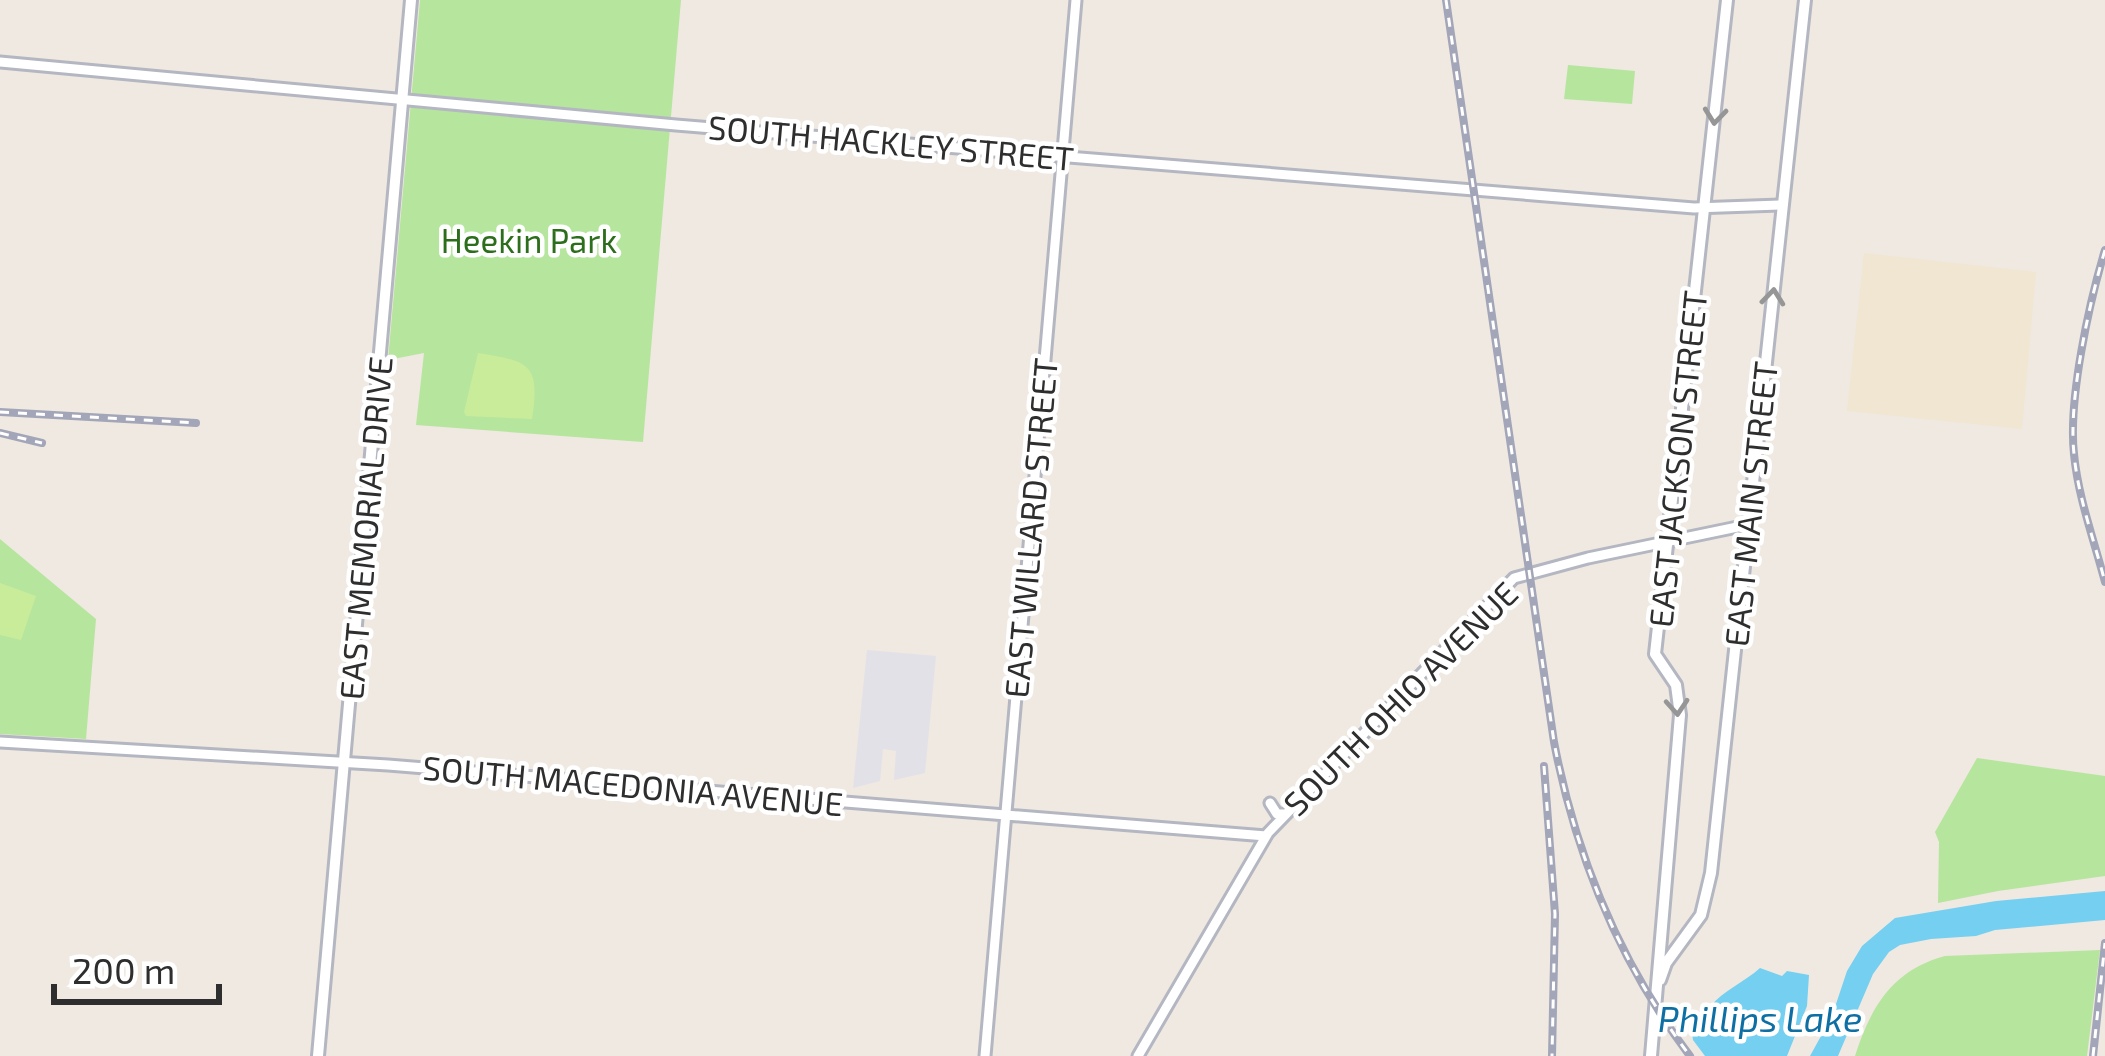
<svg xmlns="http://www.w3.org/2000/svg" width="2105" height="1056" font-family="'Exo 2',sans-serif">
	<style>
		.industrial { fill: #e3e1e8 }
		.education { fill: #f0e6d1 }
		.green { fill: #b6e59e }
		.pitch { fill: #c9ec9a }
		.water { fill: #75cff0 }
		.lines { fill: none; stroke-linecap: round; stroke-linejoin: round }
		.tertiary-casing { stroke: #b4b7c1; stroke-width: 15 }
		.secondary-casing { stroke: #b4b7c1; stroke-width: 16 }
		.tertiary { stroke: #fff; stroke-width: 9 }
		.secondary { stroke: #fff; stroke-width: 10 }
		.rail-casing { stroke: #a3a6b8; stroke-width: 8 }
		.rail { stroke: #fff; stroke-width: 3; stroke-dasharray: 9; stroke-linecap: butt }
		.oneway { stroke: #969696 }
		.labels { text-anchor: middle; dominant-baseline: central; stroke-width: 9; stroke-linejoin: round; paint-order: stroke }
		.street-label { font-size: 33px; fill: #2e2e2e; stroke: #fff }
		.park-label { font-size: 33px; fill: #2c6e1b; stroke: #fff }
		.water-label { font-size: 36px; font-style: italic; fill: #0d6fa3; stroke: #fff }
	</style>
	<rect width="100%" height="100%" fill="#efe9e1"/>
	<path class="industrial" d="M867,650L936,656L925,773L894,780L896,751L883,749L880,781L853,788Z"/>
	<path class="education" d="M1864,253L2036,272L2022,429L1847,411Z"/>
	<path class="green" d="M420,0H681L643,442L416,425L424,353L388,360Z
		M1568,65L1635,71L1632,104L1564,99Z
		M0,539L96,619L86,739L0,734Z
		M1977,758L2105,776V876L1998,891L1938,903L1939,842L1935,832Z
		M2100,950L2087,1056H1855C1871,1006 1893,970 1945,956Z"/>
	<path class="pitch" d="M478,353C528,361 541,363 532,419L466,416L464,412Z
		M0,583L36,596L21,640L0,635Z"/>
	<path class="water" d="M2105,891V920L1995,930L1976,936L1931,939L1900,945L1889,952L1873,974L1838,1056H1810L1832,1016L1847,971L1862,946L1895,918L1996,901Z
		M1760,968L1782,976L1787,971L1809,975L1807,1006L1787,1056H1705L1693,1040L1692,1032C1702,1024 1703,1017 1710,1007C1723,990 1745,982 1760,968Z"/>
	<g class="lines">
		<g class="tertiary-casing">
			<path id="tertiary" d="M0,62L676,125L1694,208L1782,205
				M0,742L388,765L1266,836
				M1270,803L1277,814H1286
				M985,1056L1076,0
				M1138,1056L1268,833L1514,578L1588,558L1747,525"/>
		</g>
		<g class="secondary-casing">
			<path id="secondary" d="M1660,980L1666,963L1701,915L1711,873L1805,0
				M318,1056L411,0
				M1651,1056L1680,715L1676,685L1655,654L1727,0"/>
		</g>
		<use href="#tertiary" class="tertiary"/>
		<use href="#secondary" class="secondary"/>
		<g class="rail-casing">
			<path id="rail" d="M1446,0L1554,742C1576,857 1619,962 1690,1056
				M2105,250C2089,303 2068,400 2074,454C2078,497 2094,540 2105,582
				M0,412L196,423
				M0,433L42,443
				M1544,766L1555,914L1552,1056
				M2093,1056L2105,943"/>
		</g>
		<use href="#rail" class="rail"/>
	</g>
	<defs><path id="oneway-chevron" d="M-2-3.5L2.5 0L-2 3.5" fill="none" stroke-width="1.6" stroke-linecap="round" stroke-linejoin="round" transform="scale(3)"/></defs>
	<g class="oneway">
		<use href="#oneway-chevron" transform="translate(1715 116) rotate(96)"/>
		<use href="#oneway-chevron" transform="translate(1773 297) rotate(-84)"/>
		<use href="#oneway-chevron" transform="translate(1677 707) rotate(86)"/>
	</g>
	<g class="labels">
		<g class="street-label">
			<text transform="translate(891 142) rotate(5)">SOUTH HACKLEY STREET</text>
			<text transform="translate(1677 459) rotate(-84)">EAST JACKSON STREET</text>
			<text transform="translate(1750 504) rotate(-84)">EAST MAIN STREET</text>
			<text transform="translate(365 528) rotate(-85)">EAST MEMORIAL DRIVE</text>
			<text transform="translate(1030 528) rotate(-85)">EAST WILLARD STREET</text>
			<text transform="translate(1400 698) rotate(-45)">SOUTH OHIO AVENUE</text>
			<text transform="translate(633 785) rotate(5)">SOUTH MACEDONIA AVENUE</text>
		</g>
		<g class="park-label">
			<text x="529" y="240">Heekin Park</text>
		</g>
		<g class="water-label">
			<text x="1760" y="1017">Phillips Lake</text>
		</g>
	</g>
	<path d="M54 984v18h165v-18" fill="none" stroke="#2e2e2e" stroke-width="6"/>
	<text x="72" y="984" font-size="36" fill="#2e2e2e" stroke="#ffffff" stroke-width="9" paint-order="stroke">200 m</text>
</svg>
